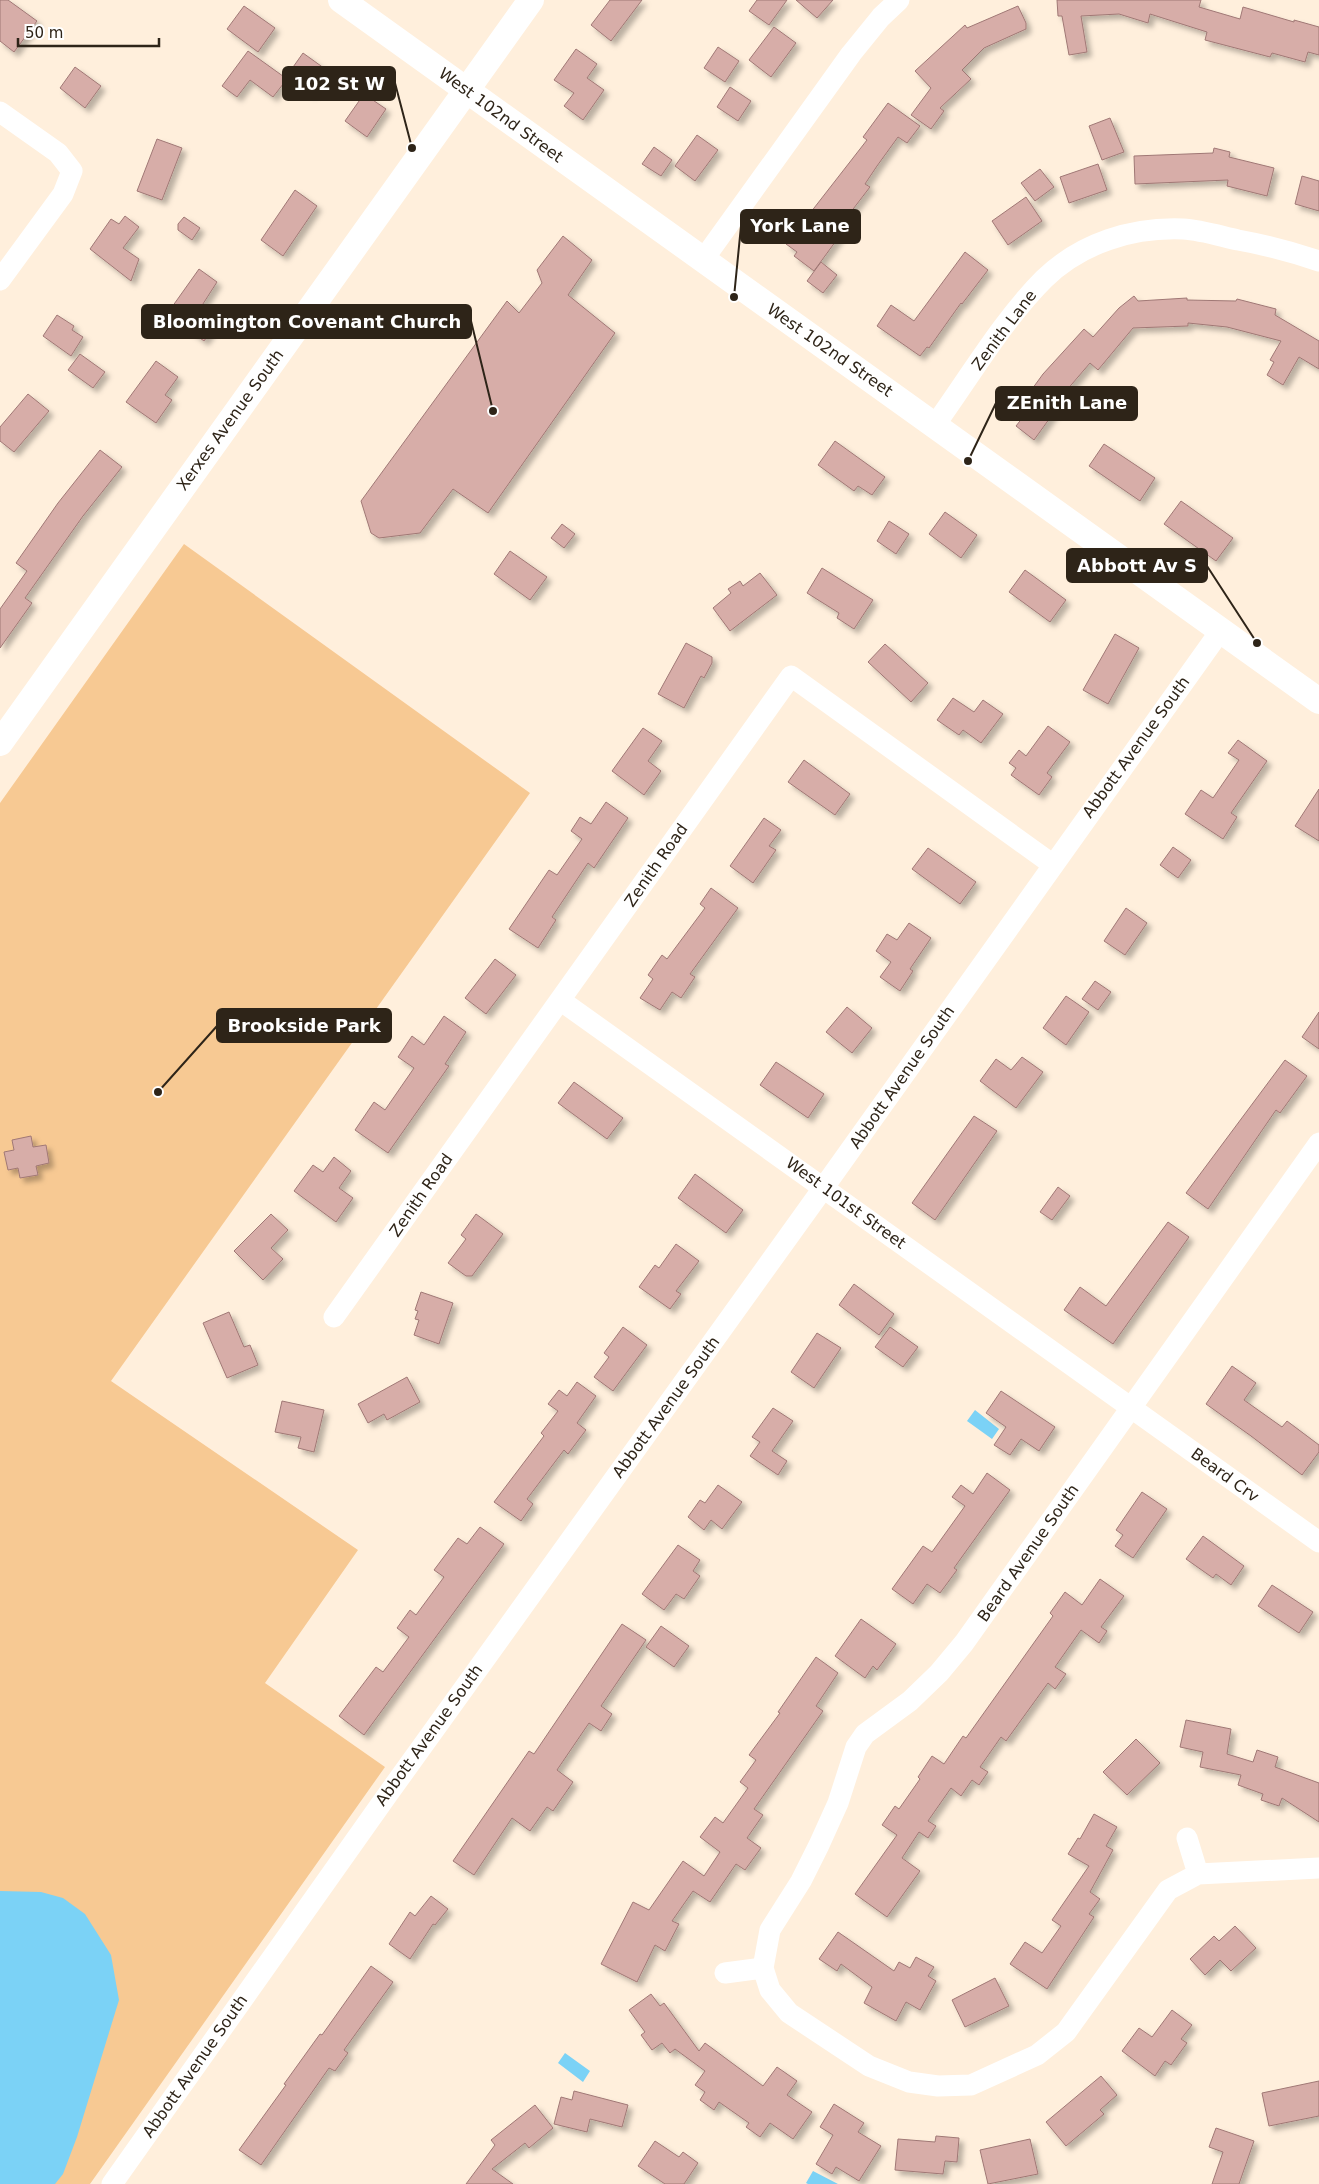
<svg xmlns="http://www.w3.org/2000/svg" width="1319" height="2184" font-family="'DejaVu Sans',sans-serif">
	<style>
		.green { fill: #f7c993 }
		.water { fill: #7bd2f6 }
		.building { fill: #d7ada8; stroke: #a07875; filter: url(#shadow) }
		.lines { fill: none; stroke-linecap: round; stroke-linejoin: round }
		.minor { stroke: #fff; stroke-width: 21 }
		.tertiary { stroke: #fff; stroke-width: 26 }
		.labels { text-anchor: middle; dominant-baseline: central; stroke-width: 4; stroke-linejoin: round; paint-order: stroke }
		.street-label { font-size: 16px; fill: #2e2418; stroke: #fff }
		.leader { fill: none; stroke: #2e2418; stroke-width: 2 }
		.callout-dot { fill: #2e2418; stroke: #fff; stroke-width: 2 }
		.callout { fill: #2e2418; stroke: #2e2418; stroke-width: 2 }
		.callout-label { font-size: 18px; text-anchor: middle; font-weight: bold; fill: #fff }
	</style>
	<defs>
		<filter id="shadow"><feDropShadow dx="4.5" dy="4.5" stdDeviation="2.5" flood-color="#0004"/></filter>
	</defs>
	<rect width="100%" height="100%" fill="#ffefdc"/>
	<path class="green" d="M184,544L530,793L111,1381L358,1550L265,1683L385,1767L90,2184H0V803Z"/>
	<path class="water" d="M975,1410L999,1429L992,1439L967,1421Z
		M0,1891L41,1892L63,1898L85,1914L111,1955L119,2000L77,2137L63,2174L55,2184H0Z
		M565,2053L590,2071L583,2082L558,2063Z
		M813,2171L838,2184H808L806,2183Z"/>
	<path class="building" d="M0,0H8L37,21L14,52L0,41Z
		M610,0H642L611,41L591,25Z
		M757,0H787L769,25L749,11Z
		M796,0H833L817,18Z
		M1057,0H1201L1199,7L1240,19L1243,7L1294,22V20L1319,27V55L1308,52L1305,62L1272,53L1270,57L1205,40L1207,32L1150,14L1148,23L1119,14L1081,16L1087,52L1069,55L1062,16H1058Z
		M244,6L275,28L258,52L227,29Z
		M1018,6L1026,23V29L984,48L962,70L971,79L940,108L944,111L931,129L911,115L931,88L915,71L965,25L967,28Z
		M774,27L796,43L771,77L749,60Z
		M718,47L739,61L725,82L704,68Z
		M576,49L597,64L587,78L604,90L583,120L564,106L574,93L554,80Z
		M248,51L287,79L273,97L250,80L237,97L222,86Z
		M303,53L328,71L311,94L286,77Z
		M75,67L101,86L85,108L60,88Z
		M730,87L751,101L738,121L717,107Z
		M364,94L386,109L367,137L345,121Z
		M888,103L920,126L907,143L898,137L877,166L865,184L870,187L837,230L841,234L814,271L794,256L797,252L786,244L867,140L863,137Z
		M1110,118L1124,152L1102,160L1089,126Z
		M697,135L718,150L695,181L675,166Z
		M157,139L182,148L162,200L137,191Z
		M654,147L672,160L661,176L642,164Z
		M1214,148L1230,152L1229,157L1274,168L1267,196L1227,186L1228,180L1135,184L1134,156L1213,153Z
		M1098,164L1107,190L1069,203L1060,177Z
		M1040,169L1054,187L1035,201L1021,183Z
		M1302,176L1319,181V211L1295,204Z
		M295,190L317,206L283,256L261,240Z
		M1026,197L1042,221L1008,245L992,221Z
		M125,216L139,227L123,248L139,259L131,281L90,249L111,219L119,224Z
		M184,217L200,228L192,240L178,230V224Z
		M563,236L592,260L568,295L615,333L488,513L453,489L420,533L379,538L371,533L361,501L507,301L519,313L542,283L537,270Z
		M965,252L988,270L962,304L961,303L929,348L927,347L920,356L877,326L891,305L914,321Z
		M821,262L837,275L823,293L807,281Z
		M199,269L217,282L201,307L219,320L204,341L167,314Z
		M1134,296L1138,301L1187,298V300L1236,301L1237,299L1276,309L1275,315L1319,341V369L1299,357L1283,385L1267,375L1274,362L1270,360L1281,341L1227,327L1188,323V326L1133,328L1098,370L1090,363L1066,391L1068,393L1034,440L1016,426L1027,412L1019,407L1043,374L1084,329L1093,337L1119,308Z
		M57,315L74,326L72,330L83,337L71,356L43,336Z
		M80,354L105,372L93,388L68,370Z
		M156,361L178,377L165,395L172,400L156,423L126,402Z
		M28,394L49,411L14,452L0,441V427Z
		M835,441L885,477L872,495L858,486L854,491L818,465Z
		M1104,444L1155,478L1140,501L1089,466Z
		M100,450L122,467L83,516L25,598L32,603L0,648V609L27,571L16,563L58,503Z
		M1181,501L1233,538L1216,561L1164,524Z
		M945,512L977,535L961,558L929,534Z
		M889,521L909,534L896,554L877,541Z
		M562,524L575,534L564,548L551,538Z
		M510,551L547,577L530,600L494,574Z
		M822,568L873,600L854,629L837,618L839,613L807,593Z
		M1025,570L1066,600L1050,622L1009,592Z
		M760,573L777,595L730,631L713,608L731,593L728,589L740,581L743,586Z
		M1115,634L1139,648L1108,704L1083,690Z
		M686,643L712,657V663L704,678L701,676L684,708L658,694Z
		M885,644L928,683L911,702L868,662Z
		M953,698L974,712L983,700L1003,714L981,743L963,730L959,735L937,720Z
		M1048,726L1070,742L1047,773L1052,777L1039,795L1011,775L1016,768L1009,763L1019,750L1026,756Z
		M643,728L662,741L648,761L661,771L644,795L612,771Z
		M1238,740L1267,761L1231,813L1237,817L1223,839L1185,814L1201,790L1213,798L1239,760L1228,753Z
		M804,760L850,794L835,815L788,782Z
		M1319,789V841L1295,826Z
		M606,802L628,818L594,868L588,863L552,917L556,920L538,948L509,929L549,870L557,875L582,839L571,831L580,817L591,824Z
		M764,818L781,830L769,846L776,850L753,883L730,866Z
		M1173,847L1191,860L1178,878L1160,865Z
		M928,848L976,882L960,904L912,869Z
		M711,888L738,908L690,974L695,977L681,998L672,992L660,1010L640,998L653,979L648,975L662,955L667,959L705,908L700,904Z
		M1126,908L1147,923L1125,955L1104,941Z
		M909,923L931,938L910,969L913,971L900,991L880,977L891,962L876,951L887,934L897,940Z
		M495,959L516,975L486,1014L465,998Z
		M1095,981L1111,992L1098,1010L1082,999Z
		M1066,996L1089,1012L1066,1045L1043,1028Z
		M847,1007L872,1028L852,1053L826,1032Z
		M1319,1012V1049L1302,1037Z
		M444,1016L466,1032L445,1064L449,1066L388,1153L355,1130L374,1102L385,1110L414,1068L398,1057L412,1036L424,1045Z
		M1022,1057L1043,1072L1016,1108L980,1081L996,1059L1011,1070Z
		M1285,1060L1307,1076L1280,1113L1276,1110L1208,1209L1186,1193Z
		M776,1062L824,1094L808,1118L760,1085Z
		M574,1082L623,1118L607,1139L558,1103Z
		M974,1116L997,1131L935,1220L912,1203Z
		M31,1136L33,1147L46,1145L49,1163L36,1166L38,1175L20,1178L18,1168L8,1170L4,1152L14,1150L12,1140Z
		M334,1157L351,1171L339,1188L353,1198L336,1222L294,1191L313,1165L323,1172Z
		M695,1174L743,1210L726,1233L678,1198Z
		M1058,1187L1070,1196L1052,1220L1040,1212Z
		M271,1214L288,1230L271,1248L283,1259L263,1280L234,1251Z
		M476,1214L503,1234L472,1276H466L448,1263L466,1239L461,1235Z
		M1168,1222L1189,1237L1113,1344L1064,1310L1080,1287L1106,1306Z
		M676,1244L699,1261L676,1291L681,1294L670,1309L639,1287L655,1265L659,1268Z
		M854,1284L894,1314L879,1335L839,1305Z
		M421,1292L453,1303L439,1344L414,1335L419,1320L415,1319L418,1311L415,1310Z
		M229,1312L244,1347L250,1345L258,1365L227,1378L203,1323Z
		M623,1327L647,1345L613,1391L594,1377L609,1357L604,1353Z
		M890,1327L918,1347L903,1367L875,1347Z
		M817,1333L841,1348L814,1388L791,1372Z
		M1232,1366L1256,1383L1244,1400L1282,1427L1287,1421L1319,1445V1452L1302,1475L1251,1436L1206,1404Z
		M407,1377L420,1402L387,1420L384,1414L368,1423L358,1404Z
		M577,1382L596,1396L577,1423L586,1430L568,1454L564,1450L527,1499L533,1504L521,1521L494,1502L544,1436L541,1433L558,1411L548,1404L559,1390L567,1396Z
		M1001,1391L1055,1427L1039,1451L1021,1439L1010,1455L994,1445L1006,1427L986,1413Z
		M282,1401L324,1410L314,1452L298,1448L301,1437L275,1432Z
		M773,1408L793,1421L772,1451L787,1461L778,1475L750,1456L760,1442L752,1437Z
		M987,1473L1010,1490L954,1568L957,1570L940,1593L927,1584L913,1604L892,1589L923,1546L932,1552L965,1506L952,1497L961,1485L973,1494Z
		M718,1485L742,1502L722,1529L711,1520L704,1530L688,1517L700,1500L705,1503Z
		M1142,1492L1167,1509L1133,1558L1115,1546L1123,1535L1116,1530Z
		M480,1527L504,1544L364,1735L339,1716L376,1667L383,1672L409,1637L397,1628L410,1610L416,1615L444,1577L434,1570L458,1538L467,1544Z
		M1203,1536L1244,1566L1231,1585L1216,1574L1213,1578L1186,1559Z
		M678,1545L700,1560L693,1571L700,1576L684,1599L676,1594L664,1610L642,1594Z
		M1100,1579L1124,1596L1101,1627L1107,1631L1099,1643L1081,1630L1055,1667L1066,1674L1055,1689L1048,1683L1006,1741L1001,1737L980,1767L988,1772L979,1785L972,1780L961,1796L951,1788L928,1821L936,1826L928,1838L919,1832L902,1858L920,1871L887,1917L855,1894L897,1835L882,1825L895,1806L899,1809L920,1779L918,1777L932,1756L944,1764L963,1736L966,1738L1053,1616L1050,1613L1065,1592L1082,1605Z
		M1272,1585L1313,1612L1299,1633L1258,1606Z
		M861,1619L896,1644L877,1670L873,1666L865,1678L835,1656Z
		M622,1624L646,1640L601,1706L612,1714L601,1731L589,1723L557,1770L573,1782L553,1811L547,1807L530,1831L512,1818L474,1875L453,1861L529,1751L534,1754Z
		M661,1626L689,1646L674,1667L646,1647Z
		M816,1657L838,1673L816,1706L823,1711L754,1809L763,1815L747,1838L761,1848L745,1870L736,1864L710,1902L693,1891L672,1921L679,1924L665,1951L655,1945L637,1982L601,1964L633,1902L649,1910L683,1861L704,1876L720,1852L700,1837L715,1817L723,1823L748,1788L740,1782L756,1760L749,1755L780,1713L778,1712Z
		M1186,1720L1231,1729L1227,1754L1253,1762L1257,1750L1278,1757L1275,1767L1319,1783V1822L1282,1798L1279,1806L1261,1800L1263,1794L1238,1785L1241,1775L1200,1767L1203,1752L1180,1747Z
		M1136,1739L1160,1763L1127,1795L1103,1772Z
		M1094,1814L1117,1827L1106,1846L1113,1850L1090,1892L1100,1899L1089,1914L1094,1917L1047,1989L1010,1964L1025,1942L1042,1953L1061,1926L1052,1920L1089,1866L1068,1854L1078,1838L1080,1839Z
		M431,1896L448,1909L435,1925L433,1924L410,1959L389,1944L410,1912L415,1916Z
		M1235,1926L1256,1948L1231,1971L1220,1960L1205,1975L1190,1959L1214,1936L1219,1941Z
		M838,1932L894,1971L899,1962L910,1968L916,1957L934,1967L928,1976L936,1981L920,2010L906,2002L896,2021L864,2003L872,1987L841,1964L837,1971L819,1959Z
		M371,1966L393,1982L344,2050L348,2053L335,2071L329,2068L261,2165L239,2150L286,2085L284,2084L320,2034L322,2035Z
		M995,1978L1009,2006L965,2027L952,2000Z
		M651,1994L660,2006L664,2003L699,2051L705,2043L763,2086L777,2067L797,2081L787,2095L812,2112L793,2139L770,2123L760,2137L746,2127L749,2123L719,2102L714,2110L700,2100L705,2092L695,2085L705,2071L675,2049L670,2053L662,2043L652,2050L641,2035L645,2032L629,2010Z
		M1172,2010L1192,2025L1181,2039L1187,2043L1171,2065L1165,2061L1155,2076L1122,2051L1139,2028L1152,2037Z
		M1101,2076L1117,2095L1100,2110L1104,2114L1066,2146L1046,2122Z
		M1319,2081V2116L1269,2126L1262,2093Z
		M574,2091L628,2105L622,2127L590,2119L587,2132L554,2124L561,2097L572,2100Z
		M834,2104L864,2123L858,2132L881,2146L859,2181L836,2167L832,2174L816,2164L833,2135L820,2127Z
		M535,2105L553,2128L529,2148L525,2143L492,2169L513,2184H466L495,2145L491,2140Z
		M1216,2128L1254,2141L1239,2184H1212L1223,2152L1209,2147Z
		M936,2136L959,2138L957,2162L945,2161L943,2174L895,2170L898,2139L935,2142Z
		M1030,2139L1038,2174L988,2184L980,2150Z
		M655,2141L679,2157L683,2152L698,2163L684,2184H665L638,2166Z"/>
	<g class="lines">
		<path class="minor" d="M0,112L58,153L72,171L63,194L0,280
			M703,260L851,54L881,17L899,0
			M935,425C969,378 1003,320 1044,279C1081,243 1132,227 1183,229C1201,230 1220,236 1238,240C1266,245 1292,252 1319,261
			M560,1000L1319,1542
			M1319,1143L964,1643L939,1673L910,1701L865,1734L856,1747L838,1803L819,1845L801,1881L770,1930L763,1968L770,1990L789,2013L869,2066L909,2082L938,2086L971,2085L1037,2055L1066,2032L1168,1890L1198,1874L1319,1868
			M334,1317L791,676L1052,864
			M1187,1838L1198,1874
			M725,1973L763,1968
			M112,2184L388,1794L824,1187L1221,630"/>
		<path class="tertiary" d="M341,0L1319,701
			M0,743L531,0"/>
	</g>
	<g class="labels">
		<g class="street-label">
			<text transform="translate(501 115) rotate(36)">West 102nd Street</text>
			<text transform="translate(1004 330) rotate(-53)">Zenith Lane</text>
			<text transform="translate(830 350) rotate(35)">West 102nd Street</text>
			<text transform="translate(230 420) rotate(-54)">Xerxes Avenue South</text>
			<text transform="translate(1136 747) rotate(-54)">Abbott Avenue South</text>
			<text transform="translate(656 865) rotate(-55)">Zenith Road</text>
			<text transform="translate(902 1077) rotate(-55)">Abbott Avenue South</text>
			<text transform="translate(421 1195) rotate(-55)">Zenith Road</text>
			<text transform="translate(846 1203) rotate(36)">West 101st Street</text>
			<text transform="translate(666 1407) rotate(-54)">Abbott Avenue South</text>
			<text transform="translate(1225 1475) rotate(36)">Beard Crv</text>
			<text transform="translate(1028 1553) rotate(-55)">Beard Avenue South</text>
			<text transform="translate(429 1735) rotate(-54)">Abbott Avenue South</text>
			<text transform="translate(195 2066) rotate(-55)">Abbott Avenue South</text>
		</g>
	</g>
	<path class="leader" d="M412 148L395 83M734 297L741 226M493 411L471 321M968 461L996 403M1257 643L1207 566M158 1092L217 1026"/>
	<g class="callout-dot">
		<circle cx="412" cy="148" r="5"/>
		<circle cx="734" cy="297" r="5"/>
		<circle cx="493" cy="411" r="5"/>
		<circle cx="968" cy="461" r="5"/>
		<circle cx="1257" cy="643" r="5"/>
		<circle cx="158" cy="1092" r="5"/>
	</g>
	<g class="callout">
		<rect x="283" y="67" width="112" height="33" rx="5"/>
		<rect x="741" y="210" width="119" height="33" rx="5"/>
		<rect x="142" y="305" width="329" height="33" rx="5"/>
		<rect x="996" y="387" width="141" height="33" rx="5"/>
		<rect x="1067" y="549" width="140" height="33" rx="5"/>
		<rect x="217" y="1009" width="174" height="33" rx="5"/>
	</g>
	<g class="callout-label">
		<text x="339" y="90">102 St W</text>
		<text x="800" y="232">York Lane</text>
		<text x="307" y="328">Bloomington Covenant Church</text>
		<text x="1067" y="409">ZEnith Lane</text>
		<text x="1137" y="572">Abbott Av S</text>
		<text x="304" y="1032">Brookside Park</text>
	</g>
	<path d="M18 38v8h141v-8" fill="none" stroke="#2e2418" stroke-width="2.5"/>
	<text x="25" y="38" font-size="15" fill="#2e2418" stroke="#ffffff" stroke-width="4" paint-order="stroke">50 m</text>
</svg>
